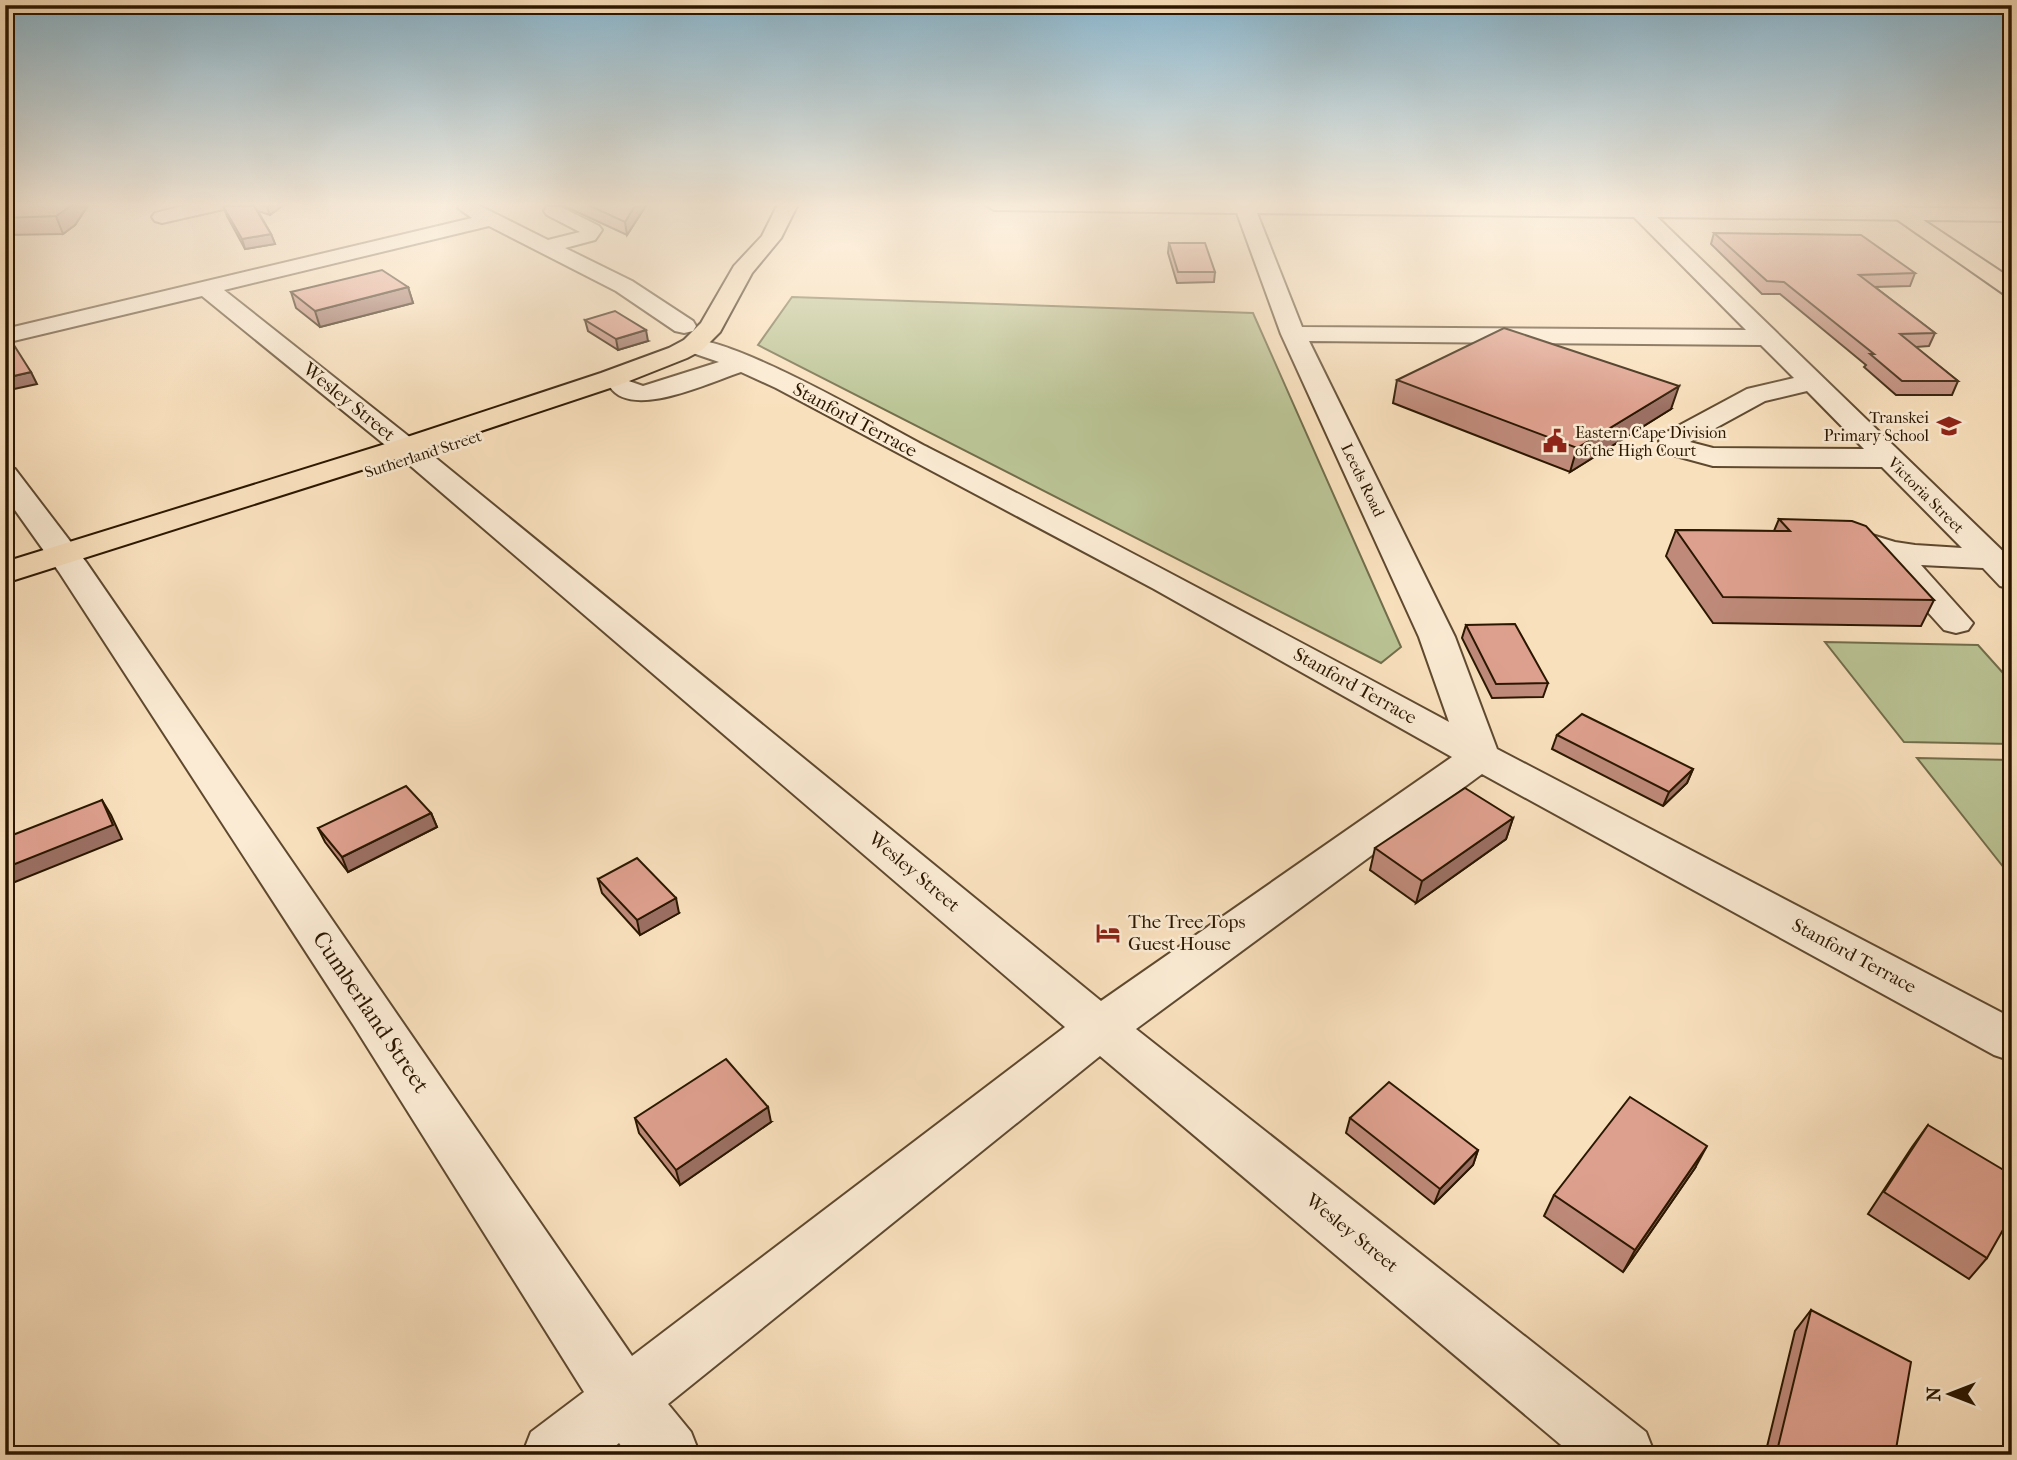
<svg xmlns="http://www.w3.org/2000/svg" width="2017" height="1460" font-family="'IM FELL French Canon',serif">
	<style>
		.green { fill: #bac394; stroke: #726d4a; stroke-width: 2 }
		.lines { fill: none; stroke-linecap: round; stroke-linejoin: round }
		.minor-casing { stroke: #5e492f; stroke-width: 4 }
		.major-casing { stroke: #2b1700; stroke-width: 4 }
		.highway-casing { stroke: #2b1700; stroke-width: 4 }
		.minor { fill: #fbebd4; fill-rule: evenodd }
		.major { fill: #f9e0bd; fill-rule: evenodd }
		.highway { fill: #f9e0bd; fill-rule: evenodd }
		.wall { fill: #bf8a7a; stroke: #2b1700; stroke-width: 2 }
		.shaded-wall { fill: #9b7063; stroke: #2b1700; stroke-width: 2 }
		.building { fill: #dea08e; stroke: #2b1700; stroke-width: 2 }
		.labels { text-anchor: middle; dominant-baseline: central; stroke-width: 5; stroke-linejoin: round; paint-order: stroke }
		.far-poi-label { font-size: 16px; fill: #2b1700; stroke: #fbebd4; text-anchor: end }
		.far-street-label { font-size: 16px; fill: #2b1700; stroke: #fbebd4 }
		.street-label { font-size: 19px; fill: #2b1700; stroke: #fbebd4 }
		.poi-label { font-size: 19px; fill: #2b1700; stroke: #fbebd4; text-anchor: start }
		.near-street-label { font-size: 23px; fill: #2b1700; stroke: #fbebd4 }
	</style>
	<rect width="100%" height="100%" fill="#f9e0bd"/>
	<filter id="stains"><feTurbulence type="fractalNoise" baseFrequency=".00286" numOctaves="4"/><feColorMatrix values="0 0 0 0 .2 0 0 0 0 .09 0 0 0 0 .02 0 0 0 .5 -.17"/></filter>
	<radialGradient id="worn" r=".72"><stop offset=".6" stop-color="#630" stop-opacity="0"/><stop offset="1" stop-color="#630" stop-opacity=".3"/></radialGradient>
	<path class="green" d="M792,297L1253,313L1401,647L1381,663L758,345Z
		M1825,642L1978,645L2012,683V744L1904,742Z
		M1917,758L2012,760V878Z"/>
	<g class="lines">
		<g class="minor-casing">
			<path id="minor" d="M192,204H231L228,208L162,223L155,221L152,217L155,213Z
				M461,204H476L548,240L580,232L547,215L544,211L547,207H561L599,226L602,230L595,240L565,248L632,281L693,321L696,326L693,331L684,333L675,331L616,291L489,226L224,290L426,450L1101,1001L1452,757L1154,589L776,388L741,372C710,382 632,420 610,387L614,381L623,379L643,386L719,362L684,350L681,345L684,340C723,330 886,426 929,448C1104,537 1276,629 1449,722L1419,637L1281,334L1237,213L994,210L984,204H1644L2012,209V221L1657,217L2012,560V589L2000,586L1983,568L1921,565L1973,623L1968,630L1956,633L1944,630L1879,558L1828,541L1823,534L1828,527L1839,525L1895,542L1915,545L1962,548L1882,467L1713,466L1665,453L1659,441L1667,432L1747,389L1794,378L1761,345L1309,341L1455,637L1497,749L2012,1018V1061L1994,1055L1482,774L1136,1029L1646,1432L1655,1455H1573L1100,1056L668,1404L691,1432L700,1455H628L619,1443L605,1455H522L531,1432L584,1392L354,1026L59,572L5,496V466L15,469L86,562L632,1356L1065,1027L406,462L202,296L5,343V329L472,218L458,208ZM1257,213L1634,217L1746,330L1302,327ZM1807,391L1864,449L1713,448L1690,442L1765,401Z"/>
		</g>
		<g class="major-casing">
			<path id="major" d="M778,204H798L781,238L752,273L720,332L702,350L687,358L619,385L415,453L5,583V562L395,441L601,373L669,348L684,340L701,323L734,266L762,236Z"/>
		</g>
		<g class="highway-casing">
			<path id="highway" d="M1875,204H1899L2012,279V296L2004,294Z"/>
		</g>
		<use href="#minor" class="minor"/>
		<use href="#major" class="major"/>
		<use href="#highway" class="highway"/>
	</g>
	<path class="wall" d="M5,204H89L75,225L63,234L5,235Z
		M237,204H285L270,215L258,211L271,234L275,244L245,249L227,216L223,206H241Z
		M560,204H647L627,235Z
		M1714,233L1915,273L1910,286L1875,287L1935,333L1929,346L1915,347L1958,381L1952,395H1896L1864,367L1866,365L1780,294H1762L1711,244Z
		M1169,243L1215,272L1214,282L1177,283L1168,253Z
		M408,287L413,303L320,327L296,308L291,292Z
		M585,320L648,341L618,350L588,331Z
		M1397,380L1671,409L1570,472L1393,403Z
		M1779,519L1934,600L1921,626L1713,623L1666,556L1676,530L1774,531Z
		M1466,625L1548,683L1543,697L1492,698L1462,638Z
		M1557,735L1693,769L1687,783L1663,806L1552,749Z
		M431,813L437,827L348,872L325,842L318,828Z
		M1513,818L1506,839L1416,903L1370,870L1375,848Z
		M598,879L679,913L640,935L602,893Z
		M635,1118L771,1122L680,1185L639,1133Z
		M1350,1118L1478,1150L1473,1165L1434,1204L1346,1133Z
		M1928,1125L1987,1258L1969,1279L1868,1214L1912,1147Z
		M1695,1168L1623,1272L1544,1216L1554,1195Z
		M1811,1310L1895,1455H1765L1795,1331Z"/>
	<path class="shaded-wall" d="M70,204H89L75,225L63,234L56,216Z
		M271,204H285L270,215L267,207Z
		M636,204H647L627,235L625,222Z
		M271,234L275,244L245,249L242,239Z
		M408,287L413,303L320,327L315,311Z
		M646,330L648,341L618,350L616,339Z
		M31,372L37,384L5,391V378Z
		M1679,386L1671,409L1570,472L1577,448Z
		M1693,769L1687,783L1663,806L1669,792Z
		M102,800L111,815L122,839L5,886V868Z
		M431,813L437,827L348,872L342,857Z
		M1513,818L1506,839L1416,903L1422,881Z
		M676,898L679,913L640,935L637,920Z
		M768,1107L771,1122L680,1185L676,1170Z
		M1707,1146L1695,1168L1623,1272L1635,1250Z
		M1478,1150L1473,1165L1434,1204L1440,1189Z"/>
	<path class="building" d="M5,204H70L68,208L56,216L5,218Z
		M258,204H271L267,207Z
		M586,204H636L625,222Z
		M223,206H254L271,234L242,239Z
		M1714,233L1861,235L1915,273L1859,275L1935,333L1900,334L1958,381H1902L1870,354H1874L1784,282L1767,281Z
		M1169,243H1205L1215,272H1178Z
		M382,270L408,287L315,311L291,292Z
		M615,311L646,330L616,339L585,320Z
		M1504,328L1679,386L1577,448L1397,380Z
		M12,342L31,372L5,378V344Z
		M1779,519L1852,521L1866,526L1934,600L1723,597L1676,530L1790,531Z
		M1515,624L1548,683L1496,684L1466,625Z
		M1582,714L1693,769L1669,792L1557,735Z
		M406,786L431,813L342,857L318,828Z
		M1465,788L1513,818L1422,881L1375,848Z
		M102,800L113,825L5,868V838Z
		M637,858L676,898L637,920L598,879Z
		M726,1059L768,1107L676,1170L635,1118Z
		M1389,1082L1478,1150L1440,1189L1350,1118Z
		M1630,1097L1707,1146L1635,1250L1554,1195Z
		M1928,1125L2012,1175V1214L1987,1258L1884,1192Z
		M1811,1310L1911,1362L1895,1455H1792L1778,1447Z"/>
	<linearGradient id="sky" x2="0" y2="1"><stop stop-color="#8bb8d0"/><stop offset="0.5" stop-color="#fcf1e1"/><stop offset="1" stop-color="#fcf1e1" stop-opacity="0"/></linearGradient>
	<rect width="2017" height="409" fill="url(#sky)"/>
	<defs>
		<g id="school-bare" transform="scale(1.89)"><path d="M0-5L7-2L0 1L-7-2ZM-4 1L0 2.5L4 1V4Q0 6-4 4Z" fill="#8f2418" stroke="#fbebd4" stroke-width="2.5" paint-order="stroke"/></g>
		<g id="civic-bare" transform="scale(1.89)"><path d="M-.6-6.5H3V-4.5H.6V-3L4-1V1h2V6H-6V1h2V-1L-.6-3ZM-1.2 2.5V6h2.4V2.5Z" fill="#8f2418" stroke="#fbebd4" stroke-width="2.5" paint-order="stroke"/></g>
		<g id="hotel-bare" transform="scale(1.89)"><path d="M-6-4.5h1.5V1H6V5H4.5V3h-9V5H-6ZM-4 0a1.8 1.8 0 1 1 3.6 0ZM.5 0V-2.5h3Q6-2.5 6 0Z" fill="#8f2418" stroke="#fbebd4" stroke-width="2.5" paint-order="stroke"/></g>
	</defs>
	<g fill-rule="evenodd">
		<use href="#school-bare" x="1949" y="426"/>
		<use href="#civic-bare" x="1555" y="441"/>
		<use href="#hotel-bare" x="1108" y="933"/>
	</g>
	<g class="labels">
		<g class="far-poi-label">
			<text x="1929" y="417">Transkei<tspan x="1929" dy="18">Primary School</tspan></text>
			<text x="1575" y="432" text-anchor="start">Eastern Cape Division<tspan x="1575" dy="18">of the High Court</tspan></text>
		</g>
		<g class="far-street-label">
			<text transform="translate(423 454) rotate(-18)">Sutherland Street</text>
			<text transform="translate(1363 480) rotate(64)">Leeds Road</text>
			<text transform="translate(1926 495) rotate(45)">Victoria Street</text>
		</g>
		<g class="street-label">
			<text transform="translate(349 402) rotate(39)">Wesley Street</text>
			<text transform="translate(855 420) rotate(28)">Stanford Terrace</text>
			<text transform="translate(1355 686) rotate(29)">Stanford Terrace</text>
			<text transform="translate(914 872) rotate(40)">Wesley Street</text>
			<text transform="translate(1854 956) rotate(28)">Stanford Terrace</text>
			<text transform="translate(1352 1233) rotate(39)">Wesley Street</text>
		</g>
		<g class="poi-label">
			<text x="1128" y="922">The Tree Tops<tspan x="1128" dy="22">Guest House</tspan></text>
		</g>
		<g class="near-street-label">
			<text transform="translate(371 1012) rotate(56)">Cumberland Street</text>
		</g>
	</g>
	<rect width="2017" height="1460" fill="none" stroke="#f9e0bd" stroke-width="28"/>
	<rect x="7" y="7" width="2003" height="1446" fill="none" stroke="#2b1700" stroke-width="3.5"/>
	<rect x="14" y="14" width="1989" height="1432" fill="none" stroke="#2b1700" stroke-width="2"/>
	<g transform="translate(1950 1394) rotate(270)" stroke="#fbebd4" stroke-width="5" paint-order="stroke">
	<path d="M0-5L12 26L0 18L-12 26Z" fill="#2b1700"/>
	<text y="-10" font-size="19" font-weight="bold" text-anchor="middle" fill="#2b1700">N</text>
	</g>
	<rect width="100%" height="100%" filter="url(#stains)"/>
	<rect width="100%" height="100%" fill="url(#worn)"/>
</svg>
